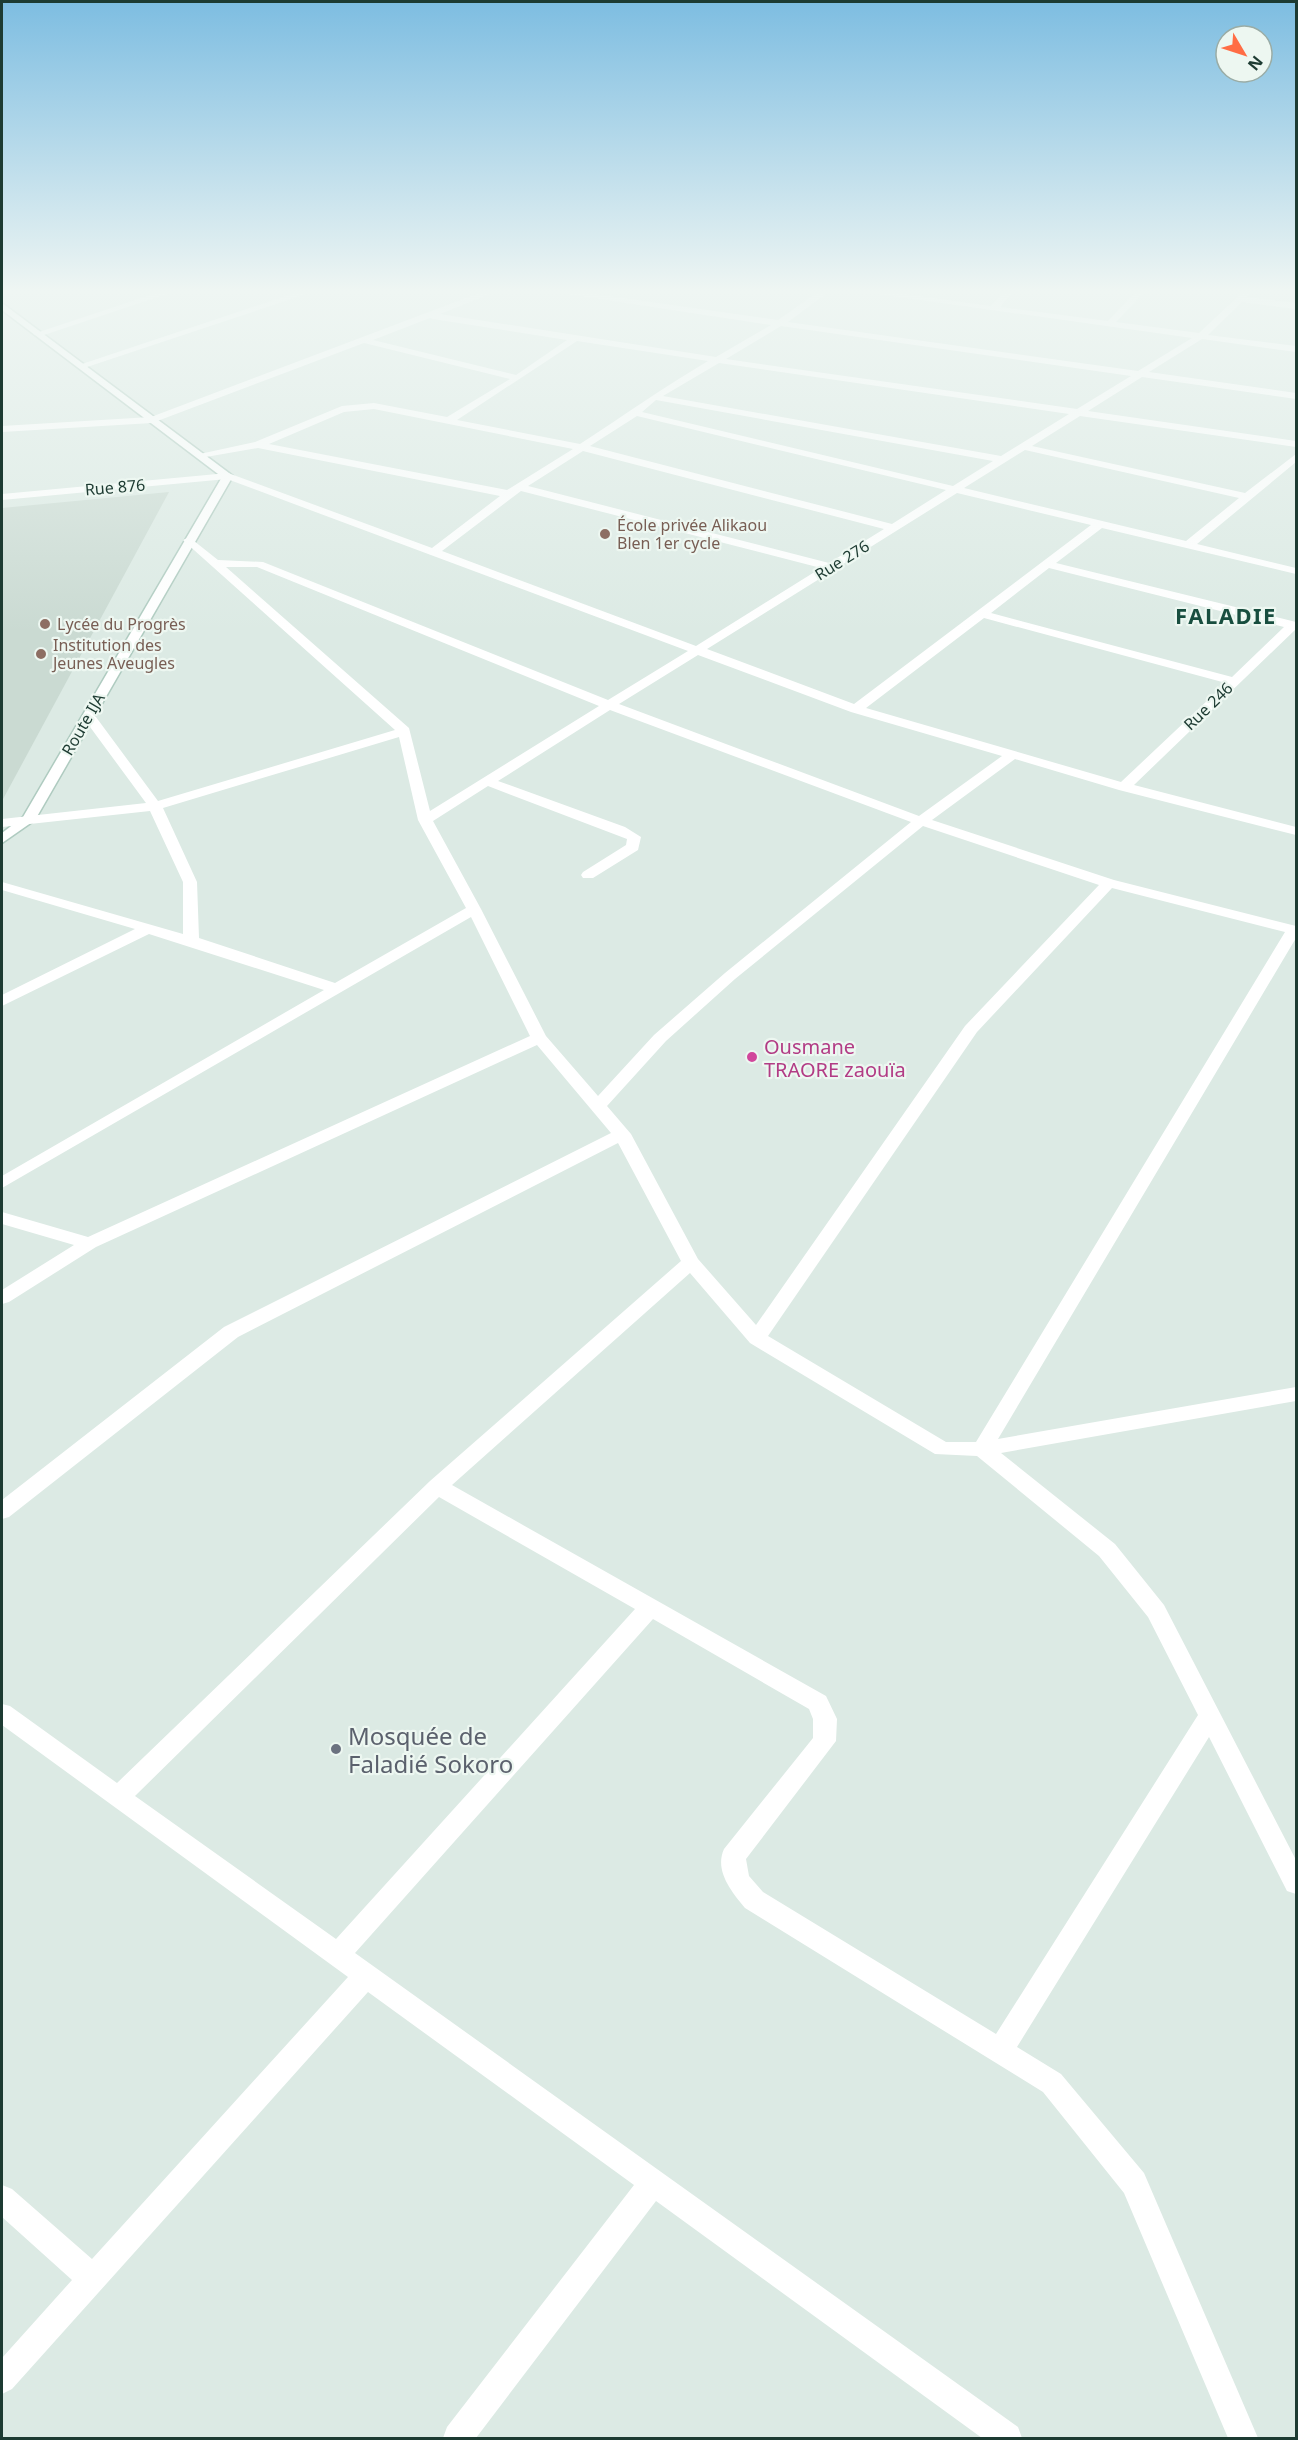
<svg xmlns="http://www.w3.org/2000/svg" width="1298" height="2440" font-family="'Noto Sans',sans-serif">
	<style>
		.built { fill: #cadad2 }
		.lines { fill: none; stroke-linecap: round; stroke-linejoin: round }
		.secondary-casing { stroke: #afcbc0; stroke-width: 3 }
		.street { fill: #fff; fill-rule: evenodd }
		.secondary { fill: #fff; fill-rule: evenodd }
		.education-dot { fill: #8d6e63; stroke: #edf7f1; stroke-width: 2 }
		.hotel-dot { fill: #d1479c; stroke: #edf7f1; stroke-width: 2 }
		.worship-dot { fill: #6b7280; stroke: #edf7f1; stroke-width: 2 }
		.labels { text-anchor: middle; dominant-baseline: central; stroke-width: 4.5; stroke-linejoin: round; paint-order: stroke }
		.far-street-label { font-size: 16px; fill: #1d3b32; stroke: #edf7f1 }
		.far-education-label { font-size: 16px; fill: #785e54; stroke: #edf7f1; text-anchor: start }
		.hotel-label { font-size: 20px; fill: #b23c85; stroke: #edf7f1; text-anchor: start }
		.far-district-label { font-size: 22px; font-weight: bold; letter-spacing: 1.5px; fill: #184e3f; stroke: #edf7f1 }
		.near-worship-label { font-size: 24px; fill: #5b616d; stroke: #edf7f1; text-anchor: start }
	</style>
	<rect width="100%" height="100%" fill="#dceae4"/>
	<path class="built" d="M169,492L2,801V508Z"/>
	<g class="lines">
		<g class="secondary-casing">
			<path id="secondary" d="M2,303L233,476L35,820L2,843V833L23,817L222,477L2,310Z"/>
		</g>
		<path class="street" d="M165,290H179L41,336L33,334Z
			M304,290H318L84,368L76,366Z
			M487,290H500L440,314L716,357L771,325L541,290H566L778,320L821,290H831L788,322L1138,371L1192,338L849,290H875L991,306L1006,290H1015L1000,307L1108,321L1137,290H1146L1116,322L1199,333L1245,290H1254L1247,297L1296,303V309L1242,302L1208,335L1296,346V352L1202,339L1149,372L1296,393V399L1142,377L1088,411L1296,441V447L1080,416L1032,446L1245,493L1296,454V462L1197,544L1296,568V574L1102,528L1056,563L1296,622V629L1134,785L1296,827V835L1119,790L1015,759L932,820L1114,880L1296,926V938L998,1439L1296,1387V1401L1001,1453L1115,1544L1164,1605L1296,1860V1894L1287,1891L1209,1737L1017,2047L1061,2074L1144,2173L1258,2438H1228L1124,2193L1043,2092L745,1908C732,1892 714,1871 724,1849L813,1738V1719L809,1709L653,1619L355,1953L1018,2427L1022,2438H982L656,2201L476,2438H443L447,2427L634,2185L368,1992L12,2389L2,2394V2358L72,2280L2,2217V2185L12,2189L92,2259L348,1977L2,1725V1704L10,1706L117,1783L430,1481L681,1261L618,1143L238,1337L9,1517L2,1519V1500L224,1327L611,1133L537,1045L96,1247L9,1302L2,1304V1290L74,1245L2,1224V1212L88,1237L530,1036L471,917L2,1188V1176L324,990L149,934L2,1006V995L135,929L2,890V882L183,934V882L150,811L2,827V819L146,803L82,716L88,712L93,713L158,801L395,730L185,542L183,540L189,537L218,560L263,562L608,700L688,651L227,479L2,500V494L228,473L432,548L500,496L258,448L200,458L195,455L255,442L342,406L374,403L447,417L510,379L364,343L152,423L2,432V426L151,417ZM430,318L433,319L567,340L516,375L373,340ZM781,326L1131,376L1077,409L726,359ZM577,341L708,361C664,387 623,416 580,444L457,420ZM719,363L1069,414L1001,456L663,396ZM656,400L993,461L953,486L642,412ZM374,409L573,449L507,490L269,444L344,412ZM637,416L946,490L892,524L590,446ZM1025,450L1239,498L1186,541L964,488ZM583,451L884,529L829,563L528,486ZM521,491L821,568L696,646L442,551ZM957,493L1091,525L854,704L707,649ZM226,567H257L599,706L430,811L409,728ZM1049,568L1284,627L1232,677L991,613ZM984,618L1226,683L1121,782L866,708ZM698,655L851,712L1002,756L919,816L619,704ZM610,710L911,822L725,973L654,1035L598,1096L546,1036L481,909L433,821L488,786L627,839L626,845L583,872L581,875L583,878H593L638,850L641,837L625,827L498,781ZM399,737L418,820L466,908L335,983L199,938L197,882L163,808ZM923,826L1099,885L965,1026L756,1325L698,1259L631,1134L607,1106L666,1041L735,979ZM1112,888L1285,932L976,1442H946L768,1336L977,1032ZM690,1273L750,1343L935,1454L977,1456L1099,1556L1148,1617L1198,1715L996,2034L763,1892L749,1876L746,1859L836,1741L837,1719L826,1696L452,1485ZM439,1497L635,1609L336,1939L135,1796Z"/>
		<use href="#secondary" class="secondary"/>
	</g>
	<linearGradient id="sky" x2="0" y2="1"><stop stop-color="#7dbde1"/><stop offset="0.46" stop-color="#eff6f3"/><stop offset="1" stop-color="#eff6f3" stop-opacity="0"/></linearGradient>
	<rect width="1298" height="632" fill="url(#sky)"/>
	<g class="education-dot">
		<circle cx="605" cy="534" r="6"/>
		<circle cx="45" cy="624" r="6"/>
		<circle cx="41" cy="654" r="6"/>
	</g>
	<circle class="hotel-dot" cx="752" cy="1057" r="6"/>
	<circle class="worship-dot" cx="336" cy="1749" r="6"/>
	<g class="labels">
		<g class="far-street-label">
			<text transform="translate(115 487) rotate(-5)">Rue 876</text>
			<text transform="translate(842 560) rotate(-32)">Rue 276</text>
			<text transform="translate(1208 706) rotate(-44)">Rue 246</text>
			<text transform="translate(83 724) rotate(-60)">Route IJA</text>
		</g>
		<g class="far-education-label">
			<text x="617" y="525">École privée Alikaou<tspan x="617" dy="18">Blen 1er cycle</tspan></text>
			<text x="57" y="624">Lycée du Progrès</text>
			<text x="53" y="645">Institution des<tspan x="53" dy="18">Jeunes Aveugles</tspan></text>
		</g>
		<g class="hotel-label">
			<text x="764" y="1046">Ousmane<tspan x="764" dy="23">TRAORE zaouïa</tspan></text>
		</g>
		<g class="far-district-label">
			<text x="1226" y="615">FALADIE</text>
		</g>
		<g class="near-worship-label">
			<text x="348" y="1735">Mosquée de<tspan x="348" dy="28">Faladié Sokoro</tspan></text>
		</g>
	</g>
	<rect width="1298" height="2440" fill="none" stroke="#1d3b32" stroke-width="6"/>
	<g transform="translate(1244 54) rotate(129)"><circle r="28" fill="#edf7f1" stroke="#9aaca5" stroke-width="1.5"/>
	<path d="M0-4.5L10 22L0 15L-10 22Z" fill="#ff6d45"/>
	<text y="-9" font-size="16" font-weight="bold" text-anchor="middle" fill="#1d3b32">N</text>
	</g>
</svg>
